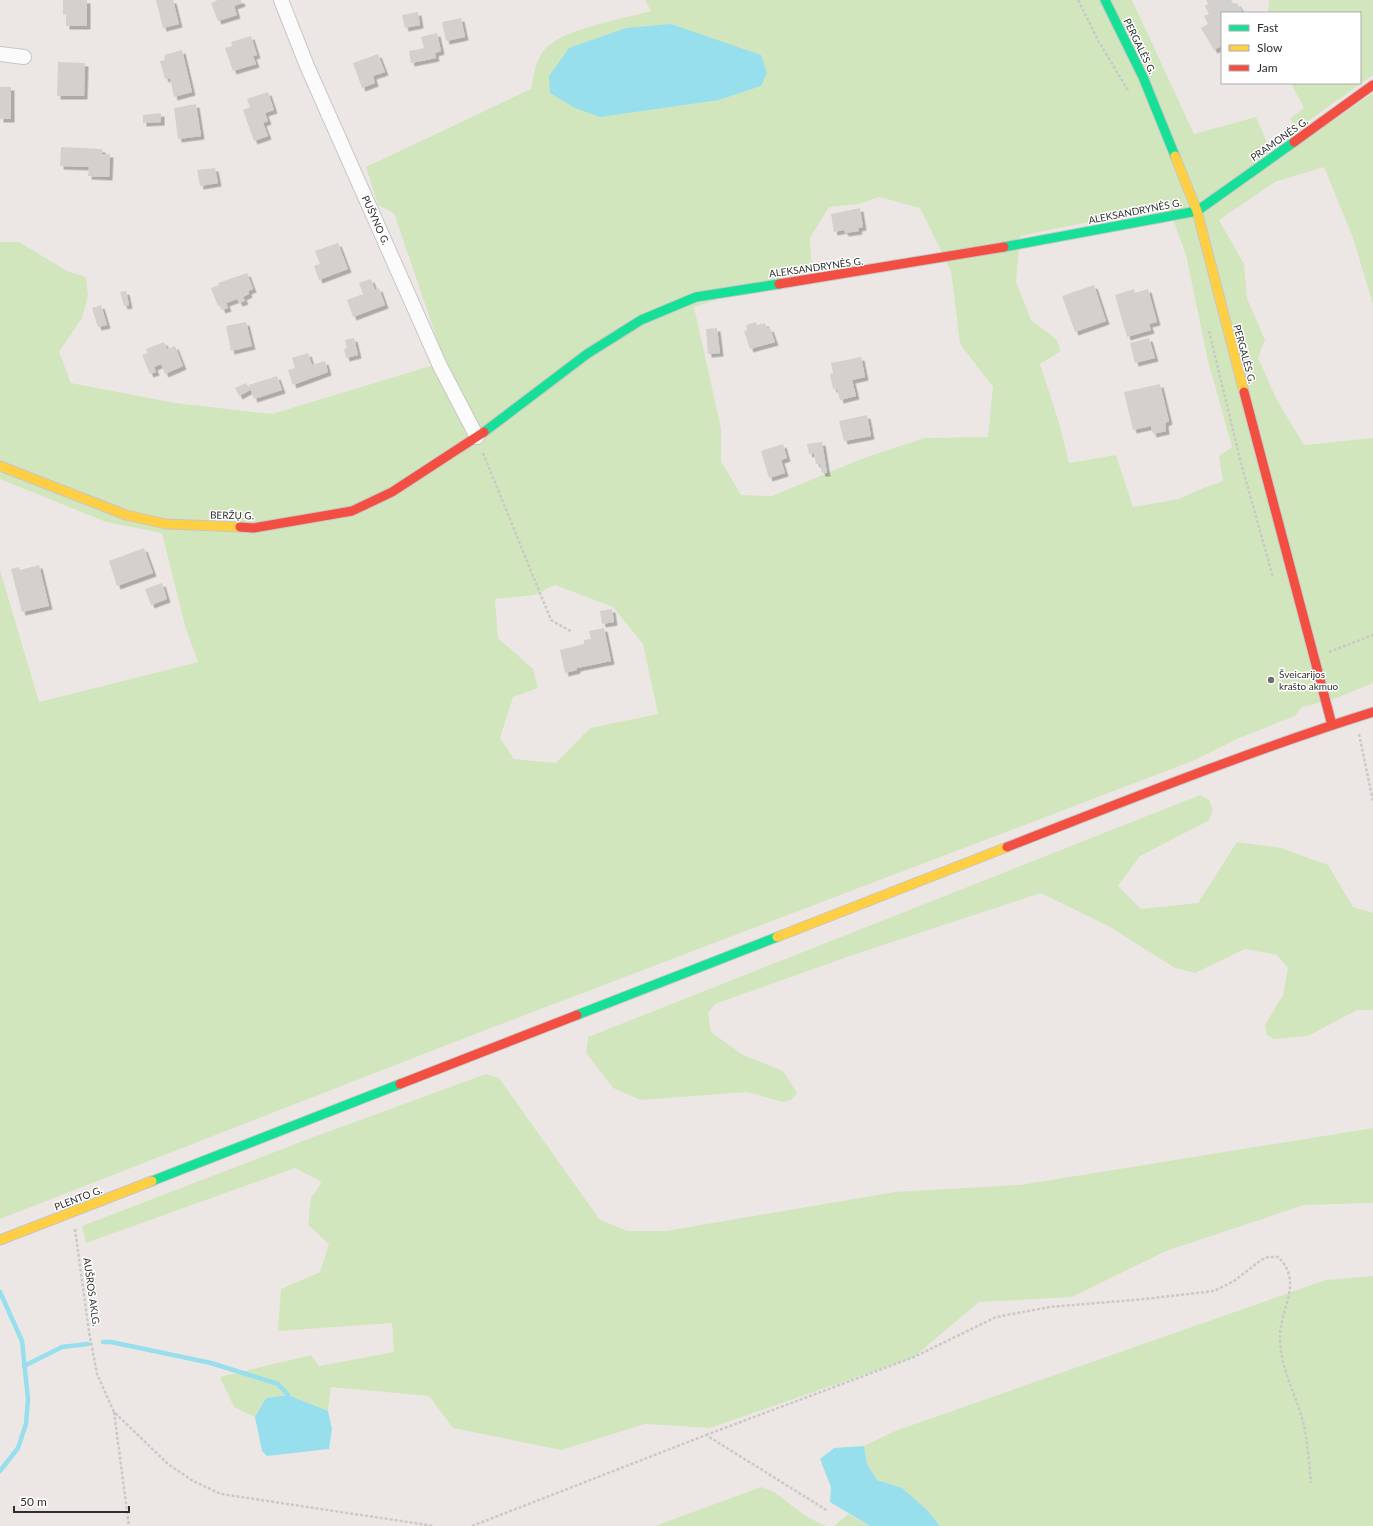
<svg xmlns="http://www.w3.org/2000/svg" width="1373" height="1526" font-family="Lato,sans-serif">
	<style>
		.green { fill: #d2e6bd; fill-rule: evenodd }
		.water { fill: #97dfed }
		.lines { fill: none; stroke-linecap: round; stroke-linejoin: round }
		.stream { stroke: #97dfed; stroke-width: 4.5 }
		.building { fill: #d3d0cd; filter: url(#shadow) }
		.street-casing { stroke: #c8c6c6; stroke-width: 16 }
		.fast-casing { stroke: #c8c6c6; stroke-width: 11 }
		.slow-casing { stroke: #c8c6c6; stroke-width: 11 }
		.jam-casing { stroke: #c8c6c6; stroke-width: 11 }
		.path { stroke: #c9c9c8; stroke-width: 2.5; stroke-dasharray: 3 2; stroke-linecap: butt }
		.street { stroke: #fcfbfb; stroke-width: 14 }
		.fast { stroke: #16e098; stroke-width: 9 }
		.slow { stroke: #ffcf43; stroke-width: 9 }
		.jam { stroke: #f24e42; stroke-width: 9 }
		.poi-dot { fill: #706f6e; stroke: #fff; stroke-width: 1.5 }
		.labels { text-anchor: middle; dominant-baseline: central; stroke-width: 3; stroke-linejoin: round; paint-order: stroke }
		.street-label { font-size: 10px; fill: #2e2e2e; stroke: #fff }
		.poi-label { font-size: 10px; fill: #2e2e2e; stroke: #fff; text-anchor: start }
	</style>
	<defs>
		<filter id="shadow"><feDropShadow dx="3.5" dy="3.5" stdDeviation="0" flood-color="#0004"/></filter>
	</defs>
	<rect width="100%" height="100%" fill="#ece7e4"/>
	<path class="green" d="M645,0H1132L1194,134L1256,117L1275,161L1373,93V305L1353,238L1324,167L1275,182L1219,220L1244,264L1247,298L1265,340L1258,358L1277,400L1304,445L1373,438V683L1334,699L1302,707L1295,716L1239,738L1195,760L470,1036L0,1219V570L39,702L198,662L185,626L162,533L106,522L0,479V242H19L67,271L86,277L88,296L82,318L59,352L71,383L175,403L272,414L434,365L439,345L394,213L378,205L366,167L531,89C534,75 536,56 547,47C566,29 624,18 651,11ZM879,197L920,208L951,271L960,344L993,387L988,437L925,438L864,458L772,496L741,495L721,461V428L694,307L812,270L810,238L829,207L859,204ZM1168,206L1186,255L1208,361L1232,447L1219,456L1223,481L1206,487L1179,499L1133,507L1116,455L1069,463L1060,426L1040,364L1061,351L1056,339L1031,320L1016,282L1020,236ZM555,585L613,607L643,644L658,714L590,728L556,763L514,759L500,738L513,697L538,688L533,669L498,638L495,599L534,595Z
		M1269,0H1373V75L1297,129L1290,119L1304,108L1291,83H1360V13H1268Z
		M1200,795L1209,800L1213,810L1208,821L1140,856L1118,886L1141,909L1198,903L1237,842L1281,848L1328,865L1353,907L1373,913V1010H1357L1308,1036L1274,1039L1267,1035L1265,1025L1283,995L1288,968L1277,955L1245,949L1195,973L1175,968L1110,927L1041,893L847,957L715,1004L708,1013L711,1032L743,1055L783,1071L797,1093L791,1100L783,1102L747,1092L641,1100L613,1088L586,1053L588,1037Z
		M486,1074L499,1078L600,1220L628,1231H666L895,1192L1020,1185L1373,1128V1203L1304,1205L1166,1251L1072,1297L979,1302L914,1357L710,1428L645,1424L561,1450L453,1428L429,1396L331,1387L328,1411L288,1395L266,1398L255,1417L234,1407L220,1377L311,1355L319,1366L394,1352L392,1323L278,1331L281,1289L320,1272L329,1244L308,1225L311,1198L322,1182L295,1168L86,1243L82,1226L311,1138Z
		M1373,1276V1526H940L902,1488L877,1480L867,1464L864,1446L895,1431L1326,1280Z
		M761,1487L774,1492L807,1517L826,1526H655Z
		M848,1514L870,1526H834Z"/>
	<path class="water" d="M671,24L761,55L767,73L761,86L719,100L600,117L575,108L550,93L549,76L569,48L626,28Z
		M288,1395L328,1411L332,1429L329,1449L267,1456L262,1451L255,1417L266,1398Z
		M864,1446L867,1464L877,1480L902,1488L927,1510L940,1526H870L830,1502L831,1487L820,1459L834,1448Z"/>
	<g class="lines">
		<path class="stream" d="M0,1292L22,1341L28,1399L26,1424L18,1448L0,1471
			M103,1342H111L211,1363L278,1384L288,1395
			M24,1366L62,1347L88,1344"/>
	</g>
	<path class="building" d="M63,0H87V26H66V14L63,15Z
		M156,0H173L179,24L163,28Z
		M218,0H241L242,3L234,6L237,15L218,21L211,3Z
		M1206,0H1231L1234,5L1237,3L1242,11L1239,13H1222V46L1214,50L1201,28L1208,24L1204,16L1209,14L1205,6L1208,4Z
		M418,12L420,25L405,28L402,15Z
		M461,18L465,37L446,41L442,22Z
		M437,33L441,51L435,53L436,58L411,63L409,51L424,48L421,37Z
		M251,36L257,55L253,56L256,64L233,71L225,48L232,46L231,42Z
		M182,50L192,92L174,97L170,78L165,79L160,61L165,60L164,55Z
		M378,54L385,72L373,76L375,83L362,88L353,63Z
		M58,62L85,63L84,96H57Z
		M0,87H11V119H0Z
		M268,92L274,110L265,113L268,121L263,123L268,136L254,141L243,110L250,107L247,99Z
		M196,104L201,136L178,139L174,108Z
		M161,113V122L143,123V115Z
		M61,147L102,149V154H110L109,177L88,176L89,167L60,166Z
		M215,168L218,183L200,186L197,170Z
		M860,208L863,227L858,228L859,231L845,233L844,230L834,232L831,214Z
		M338,243L348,269L319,280L314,266L320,264L315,251Z
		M247,273L253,289L248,291L249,294L243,297L245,301L239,303L237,299L226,303L228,308L222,310L220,305L218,306L211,288L219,285L218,283Z
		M371,279L375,290L379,288L385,305L353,317L347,300L363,294L359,283Z
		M1094,285L1106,321L1075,332L1062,296Z
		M1134,289L1135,293L1148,289L1157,322L1149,324L1151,330L1127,337L1115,295Z
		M126,291L129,305L124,306L120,292Z
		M101,305L107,325L98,327L92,308Z
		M246,322L252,346L231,351L226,326Z
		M756,322L757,325L765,323L767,329L770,328L775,342L750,349L744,331L747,330L746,325Z
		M717,328L720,353L708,354L706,329Z
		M354,338L358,355L346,358L344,349L347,348L345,340Z
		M1149,338L1155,358L1135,363L1130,343Z
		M164,342L167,349L175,346L183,366L165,374L161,364L154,367L156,372L150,374L142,355L148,353L146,349Z
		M308,353L312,365L325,361L328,372L293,385L288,370L295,368L292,358Z
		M861,357L865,377L852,380L856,396L840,400L837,388L833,389L830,374L833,373L831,363Z
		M277,376L282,390L254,399L249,385Z
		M246,383L250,390L239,396L235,388Z
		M1160,384L1169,421L1165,423L1166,431L1153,434L1151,426L1133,430L1124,392Z
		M867,415L871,436L844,441L839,421Z
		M822,442L827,473H822L820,464H816L814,453L809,454L807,444Z
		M783,444L787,458L781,460L785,473L769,478L761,451Z
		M144,548L153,573L117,586L109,561Z
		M39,565L49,606L22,612L11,569L19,567L20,570Z
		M162,583L167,599L151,605L145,589Z
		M612,609L614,622L602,624L600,611Z
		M604,628L611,661L577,668V670L565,673L560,650L584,644V640L591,639L589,631Z"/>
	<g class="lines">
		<g class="street-casing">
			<path id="street" d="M281,0L307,66L440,366L477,437
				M0,54L24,57"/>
		</g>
		<g class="fast-casing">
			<path id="fast" d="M1105,0L1143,77L1175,156
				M1004,247L1197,211L1294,142
				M484,432L587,354L641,320L696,297L779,284
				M577,1015L777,937
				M152,1181L400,1084"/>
		</g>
		<g class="slow-casing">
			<path id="slow" d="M1175,156L1197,211L1244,392
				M0,466L126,515L166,524L240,527
				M777,937L1007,847
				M0,1240L152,1181"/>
		</g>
		<g class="jam-casing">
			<path id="jam" d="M1294,142L1373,85
				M779,284L1004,247
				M1244,392L1332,725
				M240,527L253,528L352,511L392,492L484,432
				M1007,847C1128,800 1249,751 1373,712
				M400,1084L577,1015"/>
		</g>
		<path class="path" d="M1078,0L1099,42L1129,92
			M1209,331L1241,463L1273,577
			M483,453L551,620L572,632
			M1329,652L1373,635
			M1359,734L1373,801
			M75,1229L89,1332L97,1374L114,1412L168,1464L193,1481L221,1494L434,1526
			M114,1412L129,1526
			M706,1435L914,1357L996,1317L1050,1307L1145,1299L1214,1291L1234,1281L1261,1260L1268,1257H1278C1304,1282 1280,1308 1280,1337C1280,1368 1296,1394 1303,1422C1308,1442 1309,1463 1311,1483
			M472,1526L706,1435L828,1511"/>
		<use href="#street" class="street"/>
		<use href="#fast" class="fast"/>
		<use href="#slow" class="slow"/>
		<use href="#jam" class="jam"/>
	</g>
	<circle class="poi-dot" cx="1271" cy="680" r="4"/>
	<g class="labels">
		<g class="street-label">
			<text transform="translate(1140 46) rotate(64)">PERGALĖS G.</text>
			<text transform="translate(1279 139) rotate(-35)">PRAMONĖS G.</text>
			<text transform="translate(1135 211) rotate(-11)">ALEKSANDRYNĖS G.</text>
			<text transform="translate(376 220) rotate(66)">PUŠYNO G.</text>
			<text transform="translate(816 267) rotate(-8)">ALEKSANDRYNĖS G.</text>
			<text transform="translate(1245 354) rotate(75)">PERGALĖS G.</text>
			<text transform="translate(232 515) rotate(1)">BERŽŲ G.</text>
			<text transform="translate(78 1198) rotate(-21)">PLENTO G.</text>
			<text transform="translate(92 1292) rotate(82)">AUŠROS AKLG.</text>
		</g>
		<g class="poi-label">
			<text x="1279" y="674">Šveicarijos<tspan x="1279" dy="12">krašto akmuo</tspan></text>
		</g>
	</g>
	<rect x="1221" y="12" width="140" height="72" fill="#ffffff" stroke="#ababab"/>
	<rect x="1229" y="25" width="20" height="6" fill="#16e098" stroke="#ababab"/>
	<text x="1257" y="32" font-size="12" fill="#2e2e2e">Fast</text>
	<rect x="1229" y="45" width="20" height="6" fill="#ffcf43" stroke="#ababab"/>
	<text x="1257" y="52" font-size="12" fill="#2e2e2e">Slow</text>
	<rect x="1229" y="65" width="20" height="6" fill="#f24e42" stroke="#ababab"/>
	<text x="1257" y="72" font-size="12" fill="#2e2e2e">Jam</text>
	<path d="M14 1506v6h115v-6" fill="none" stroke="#2e2e2e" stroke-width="2"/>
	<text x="20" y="1506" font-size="12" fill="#2e2e2e" stroke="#ffffff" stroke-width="3" paint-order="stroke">50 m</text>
</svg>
